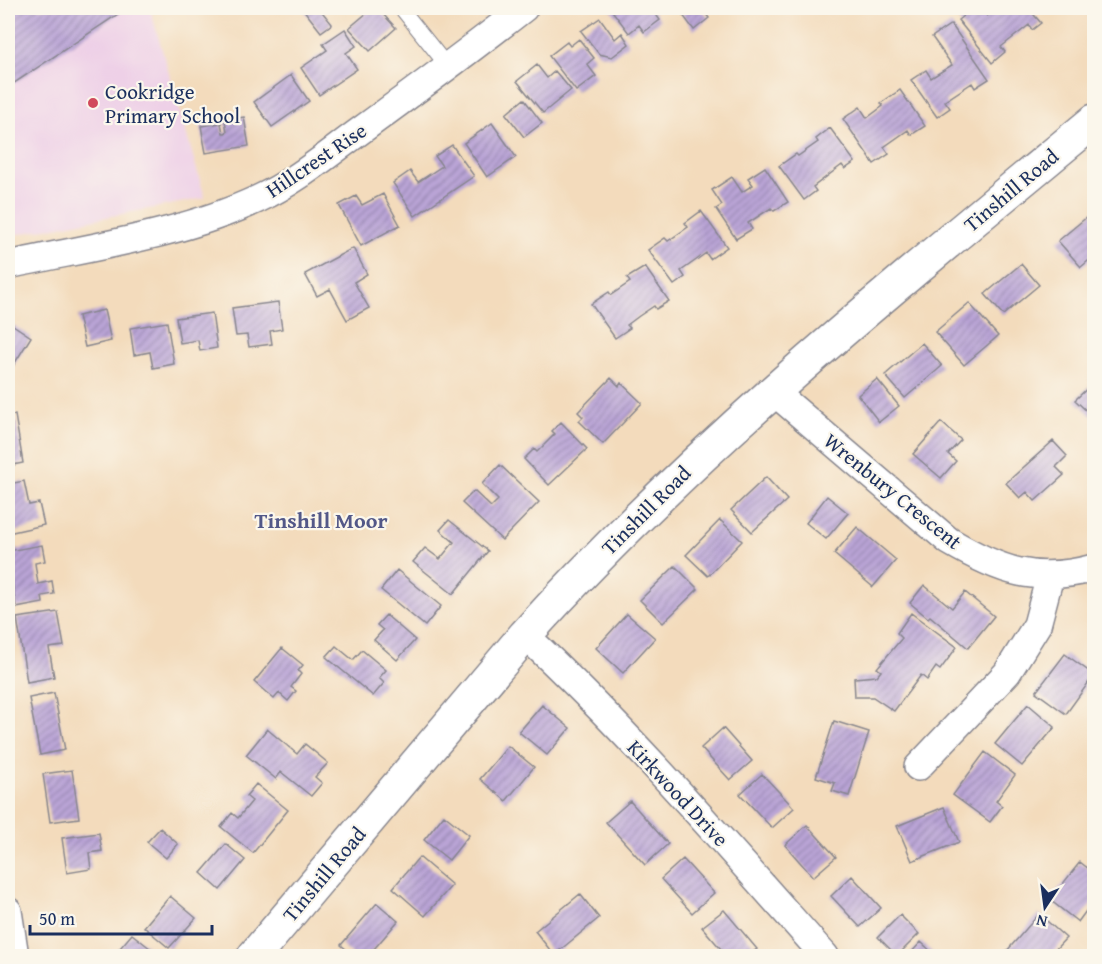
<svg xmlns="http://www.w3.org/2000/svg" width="1102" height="964" font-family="'Gentium Book Plus',serif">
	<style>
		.built { fill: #eed0e7 }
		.building { fill: url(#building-hatch) }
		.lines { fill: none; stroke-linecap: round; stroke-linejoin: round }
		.service-casing { stroke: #87858d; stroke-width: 16 }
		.minor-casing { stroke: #87858d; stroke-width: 30 }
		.tertiary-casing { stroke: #87858d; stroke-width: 36 }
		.service { stroke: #fff; stroke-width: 14 }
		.minor { stroke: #fff; stroke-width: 27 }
		.tertiary { stroke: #fff; stroke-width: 33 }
		.poi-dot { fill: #d1495b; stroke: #fbf7ec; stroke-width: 2 }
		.labels { text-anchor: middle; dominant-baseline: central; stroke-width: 4.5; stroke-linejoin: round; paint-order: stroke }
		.poi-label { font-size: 21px; fill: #1b2f5e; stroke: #fbf7ec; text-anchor: start }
		.street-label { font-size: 21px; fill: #1b2f5e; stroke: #fbf7ec }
		.neighbourhood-label { font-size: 22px; font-weight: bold; fill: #535888; stroke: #fbf7ec }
	</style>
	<defs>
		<pattern id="building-hatch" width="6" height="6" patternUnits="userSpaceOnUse" patternTransform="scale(1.5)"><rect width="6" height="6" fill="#baa4d6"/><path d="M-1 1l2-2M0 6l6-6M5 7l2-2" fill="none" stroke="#9686b1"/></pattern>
	</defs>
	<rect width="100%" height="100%" fill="#fbf7ec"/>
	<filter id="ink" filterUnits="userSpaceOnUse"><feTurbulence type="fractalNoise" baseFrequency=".0167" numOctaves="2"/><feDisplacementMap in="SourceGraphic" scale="12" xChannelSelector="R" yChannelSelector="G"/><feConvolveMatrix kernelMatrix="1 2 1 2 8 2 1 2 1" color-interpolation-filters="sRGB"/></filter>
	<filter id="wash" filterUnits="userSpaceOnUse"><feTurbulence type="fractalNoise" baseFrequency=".008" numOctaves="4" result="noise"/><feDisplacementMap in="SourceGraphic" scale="24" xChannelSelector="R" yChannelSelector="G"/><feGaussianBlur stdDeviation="1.35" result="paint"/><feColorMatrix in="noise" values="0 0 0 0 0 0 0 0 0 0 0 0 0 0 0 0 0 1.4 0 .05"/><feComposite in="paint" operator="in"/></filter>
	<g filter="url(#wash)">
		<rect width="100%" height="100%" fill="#f3dbbc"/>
		<path class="built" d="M8,8H150L205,198L8,236Z"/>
		<g id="blocks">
			<path class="building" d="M8,8H127L8,87Z
				M305,8H319L332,24L321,32L303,9Z
				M363,8H386L381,12L396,28L370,51L349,28L368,12Z
				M610,8H651L660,20L644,32L639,25L629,33Z
				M690,8H701L709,18L694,30L682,14Z
				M973,8H980L987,16L997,8H1028L1041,23L1032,30L1029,25L1001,47L1005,52L992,63L958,20Z
				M600,18L615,39L622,33L629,44L612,57L599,54L581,31Z
				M951,24L989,79L975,88L972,83L945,101L950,108L937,117L911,80L926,70L931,78L952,65L932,37Z
				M345,29L356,46L346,53L357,69L319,95L301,68L327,50L323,44Z
				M579,39L594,58L587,64L596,76L576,91L549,56L567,42L570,46Z
				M537,65L547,78L555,71L571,90L543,113L517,81Z
				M291,75L309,101L272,127L254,102Z
				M900,90L925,126L911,135L908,130L884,147L889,154L874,164L843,119L860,107L867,118L883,106L881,103Z
				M524,99L542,123L524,137L506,114Z
				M244,117L249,146L206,153L201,126L221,123L223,133H225L227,132L225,120Z
				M492,123L516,157L487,177L464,143Z
				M830,128L855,162L845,169L842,165L813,187L816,191L804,200L779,166L796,154L798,156L818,142L816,139Z
				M452,145L474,176L415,216L393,183L410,171L418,182L442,166L435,156Z
				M765,167L788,202L774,211L771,208L748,223L752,229L736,239L716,209L722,205L712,190L732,177L742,192L753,185L748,178Z
				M383,194L400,225L361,246L339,205L356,196L362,205Z
				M701,211L727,247L710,259L706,253L695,261L681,271L685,277L674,285L648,250L665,238L668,241L688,227L685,223Z
				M1094,211V256L1081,267L1058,241Z
				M353,248L367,274L354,282L369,308L347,320L330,289L317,296L305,274Z
				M1021,264L1039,285L1003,315L985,294Z
				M645,267L669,301L656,309L654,306L639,316L627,325L630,328L615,338L591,304L609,292L611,295L630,282L627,278Z
				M278,302L282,329L270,331L272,344L249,347L247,335L236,336L232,308Z
				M969,303L998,336L964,365L935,332Z
				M104,310L111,341L85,347L78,316Z
				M212,313L217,348L200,351L198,340L180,343L176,318Z
				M167,322L174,364L153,368L150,352L134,355L130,328Z
				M10,323L31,337L8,374V327Z
				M922,343L942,366L905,398L885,375Z
				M1094,374V416L1093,417L1075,400L1093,383L1089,379Z
				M611,378L619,386L621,383L642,403L603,444L579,421L583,417L578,412Z
				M877,379L899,406L879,422L858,395Z
				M15,415L23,463L8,466V416Z
				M561,422L587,449L549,485L524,459L534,449L537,452L555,434L552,431Z
				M941,422L961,440L948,454L956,461L941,478L913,454Z
				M1053,441L1067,456L1056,467L1064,475L1035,501L1027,492L1020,498L1006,483Z
				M500,465L539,502L502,540L462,503L474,491L491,507L498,500L482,484Z
				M766,477L787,500L752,532L731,510Z
				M24,481L29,505L39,503L44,525L8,533V484Z
				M827,496L848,513L826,539L806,523Z
				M449,520L488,551L453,594L413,562L425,548L440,559L454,542L440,530Z
				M720,520L742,541L708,576L686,555Z
				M857,527L896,560L873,587L834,554Z
				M42,545L45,561L35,563L38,584L52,581L54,594L42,596L43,603L16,608L8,551Z
				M675,566L698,589L663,623L640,600Z
				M397,570L441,606L425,626L381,590Z
				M924,585L952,608L965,592L994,616L968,648L930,616L928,618L910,603Z
				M58,612L64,646L49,648L54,677L27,682L17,618Z
				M911,613L957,647L940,670L936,667L927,680L921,675L894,711L873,697H855L854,678L877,676L881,671L877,668L902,638L897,633Z
				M627,614L655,638L623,673L596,648Z
				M386,615L415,640L397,660L374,640L383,630L377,625Z
				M336,646L353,660L362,650L386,670L379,678L384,683L373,696L326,657Z
				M282,648L303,665L298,671L301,674L291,687L296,691L288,701L279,693L274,699L254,682Z
				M1065,654L1094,675L1066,714L1036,692Z
				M54,693L65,750L40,755L29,698Z
				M1028,704L1055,727L1022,766L995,744Z
				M542,705L570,728L547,755L519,732Z
				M834,721L869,732L849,796L832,791L835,783L816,777Z
				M723,728L752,761L730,780L701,748Z
				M267,729L297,754L305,744L328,763L315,777L322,783L311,796L281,772L276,779L246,755Z
				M508,746L534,767L506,801L480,779Z
				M985,752L1015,775L996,801L1002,806L990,822L953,795Z
				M72,770L79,818L50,822L43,774Z
				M762,774L794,808L772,828L740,794Z
				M256,784L288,810L253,853L221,827L232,813L238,818L252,801L246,796Z
				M630,801L668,844L645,865L606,822Z
				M944,807L959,842L912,861L897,826Z
				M444,815L469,835L449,860L424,840Z
				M807,825L836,857L813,877L785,845Z
				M160,828L178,844L166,858L147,842Z
				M99,833L102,851L89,853L91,869L67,873L62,838Z
				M226,844L245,860L220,890L201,873Z
				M419,857L452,885L425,916L393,888Z
				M683,859L714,893L692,913L661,879Z
				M1080,862L1094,873V900L1078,922L1050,900Z
				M852,876L881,908L860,927L831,896Z
				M580,894L599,918L554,955L535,931Z
				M170,896L196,918L169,948L144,927Z
				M377,903L398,921L368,956H354L341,945Z
				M724,910L757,949L747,956H738L736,955L727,956L702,927Z
				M1039,914L1066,938L1049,956H1011L1006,952Z
				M900,915L919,934L897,956L878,937Z
				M132,934L151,949L144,956H106L111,951L115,954Z
				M921,942L936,956H908Z"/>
		</g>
	</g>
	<g filter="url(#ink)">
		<use href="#blocks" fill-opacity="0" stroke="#87858d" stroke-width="1.5"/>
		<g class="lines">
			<g class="service-casing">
				<path id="service" d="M401,8L448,67"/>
			</g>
			<g class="minor-casing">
				<path id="minor" d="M8,265C90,247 181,235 258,199C295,182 327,155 360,131C415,91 470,50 524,8
					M773,391L949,541C1000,571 1035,584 1094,568
					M525,635C632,735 728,847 825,956
					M918,767L1007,673L1037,625L1050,576
					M8,911L15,956"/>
			</g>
			<g class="tertiary-casing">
				<path id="tertiary" d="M254,956L525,635C697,445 897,284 1094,121"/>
			</g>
			<use href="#service" class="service"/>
			<use href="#minor" class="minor"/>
			<use href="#tertiary" class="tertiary"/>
		</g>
	</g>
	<circle class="poi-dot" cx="93" cy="103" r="6"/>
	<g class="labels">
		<g class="poi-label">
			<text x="105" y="91">Cookridge<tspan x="105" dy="24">Primary School</tspan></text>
		</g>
		<g class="street-label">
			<text transform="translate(316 160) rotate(-34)">Hillcrest Rise</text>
			<text transform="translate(1011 190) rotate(-40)">Tinshill Road</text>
			<text transform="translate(893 491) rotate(39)">Wrenbury Crescent</text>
			<text transform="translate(646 510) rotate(-45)">Tinshill Road</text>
			<text transform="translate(678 793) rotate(47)">Kirkwood Drive</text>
			<text transform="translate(324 874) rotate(-50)">Tinshill Road</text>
		</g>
		<g class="neighbourhood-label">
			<text x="321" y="520">Tinshill Moor</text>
		</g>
	</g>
	<rect width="1102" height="964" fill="none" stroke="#fbf7ec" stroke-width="30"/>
	<g transform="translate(1045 907) rotate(193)" stroke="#fbf7ec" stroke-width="4.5" paint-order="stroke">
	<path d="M0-4.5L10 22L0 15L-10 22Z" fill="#1b2f5e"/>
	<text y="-9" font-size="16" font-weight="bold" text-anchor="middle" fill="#1b2f5e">N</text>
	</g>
	<path d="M30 925v9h182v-9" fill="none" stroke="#1b2f5e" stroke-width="3"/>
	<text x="39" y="925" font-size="18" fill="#1b2f5e" stroke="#fbf7ec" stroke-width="4.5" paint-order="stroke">50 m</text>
</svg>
